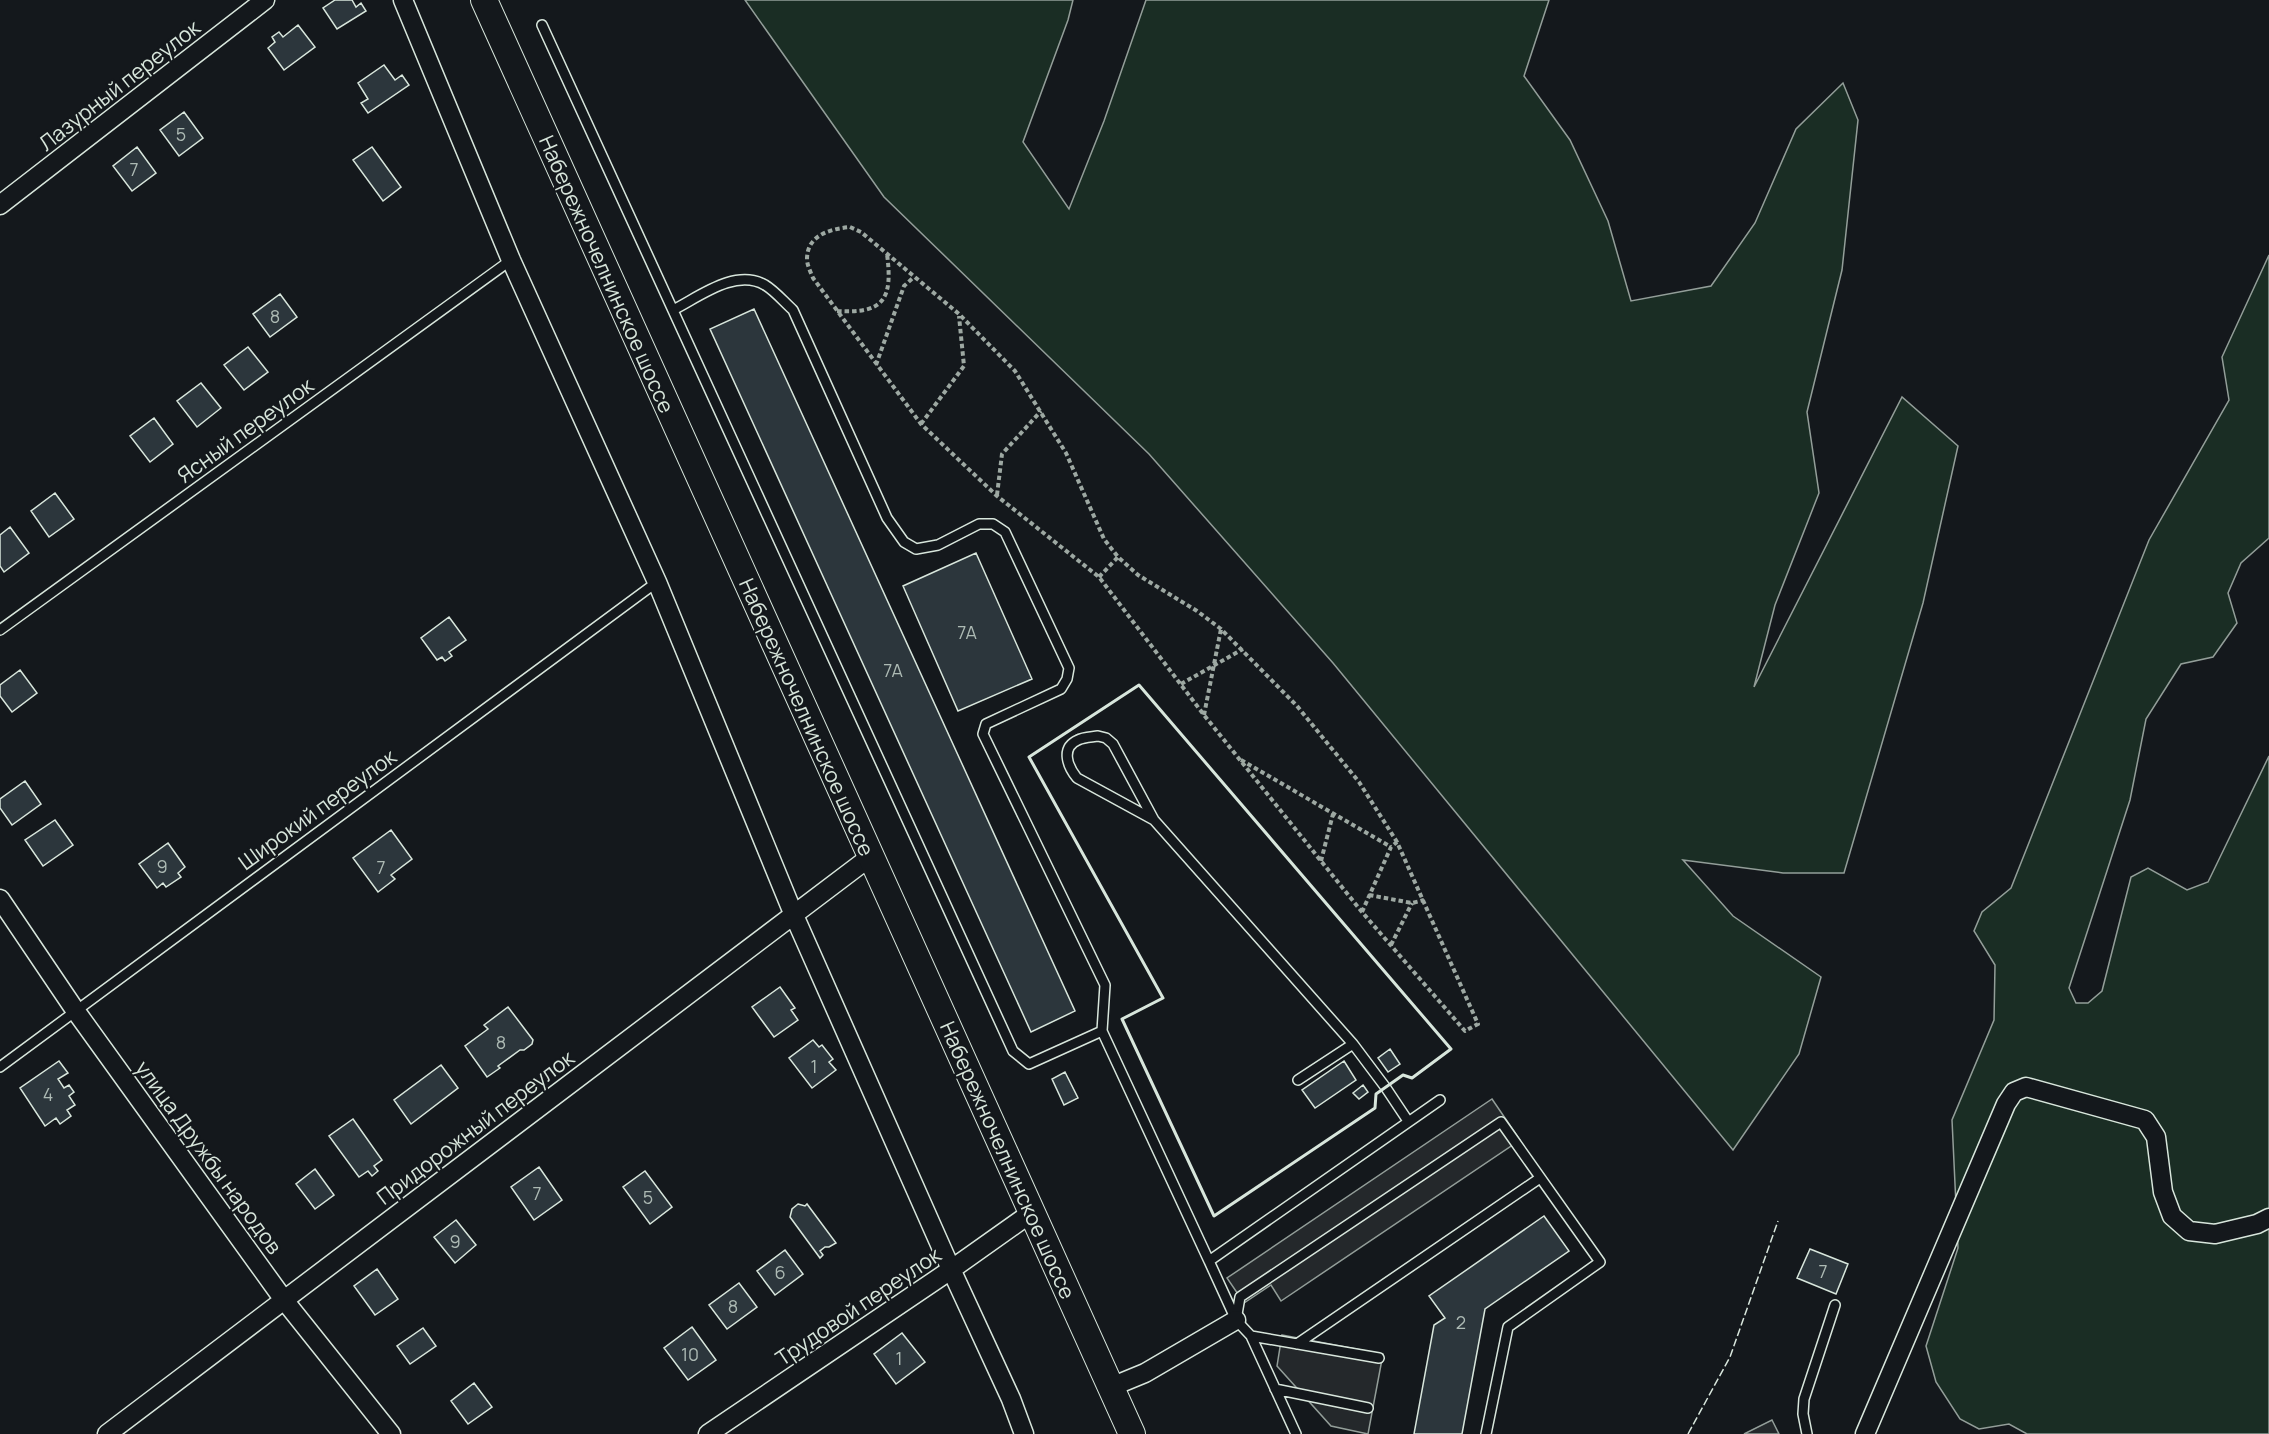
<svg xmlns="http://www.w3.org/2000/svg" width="2269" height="1434" font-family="Manrope,sans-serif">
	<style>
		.green { fill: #1a2d24; stroke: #939e99; stroke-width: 1.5 }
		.parking { fill: #24282b; stroke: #939e99; stroke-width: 1.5 }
		.building { fill: #2c363c; stroke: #d8e6dc; stroke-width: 1.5 }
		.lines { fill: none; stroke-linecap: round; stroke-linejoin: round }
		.lane-casing { stroke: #d8e6dc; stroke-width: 12 }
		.street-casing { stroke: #d8e6dc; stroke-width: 21 }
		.secondary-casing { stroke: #d8e6dc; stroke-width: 28 }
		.path { stroke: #9da8a2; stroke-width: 4; stroke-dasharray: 4.5 3; stroke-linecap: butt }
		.lane { stroke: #14181c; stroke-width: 9 }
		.street { stroke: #14181c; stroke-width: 18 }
		.secondary { stroke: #14181c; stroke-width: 26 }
		.fence { stroke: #d8e6dc; stroke-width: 1.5; stroke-dasharray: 8 3; stroke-linecap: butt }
		.wall { stroke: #d8e6dc; stroke-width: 3 }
		.labels { text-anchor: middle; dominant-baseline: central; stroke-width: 4.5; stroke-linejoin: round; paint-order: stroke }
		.number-label { font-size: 18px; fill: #adbab4 }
		.street-label { font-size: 21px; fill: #d8e6dc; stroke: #14181c }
	</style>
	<rect width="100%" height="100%" fill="#14181c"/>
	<path class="green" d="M745,0H1073L1068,20L1023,142L1069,209L1104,121L1146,0H1549L1524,76L1570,140L1608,221L1631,301L1711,286L1755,223L1796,129L1843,83L1858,120L1842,270L1807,412L1819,493L1775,605L1754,687L1902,397L1958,446L1923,603L1844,873H1783L1683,860L1733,916L1821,977L1799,1054L1733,1150L1333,663L1149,454L884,197Z
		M2269,255V538L2241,563L2228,593L2237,623L2213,657L2181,664L2146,719L2130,800L2069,988L2076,1003H2088L2102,991L2131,877L2148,868L2187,890L2208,882L2269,756V1434H2027L2009,1424L1979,1429L1960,1419L1936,1382L1926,1346L1958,1248L1952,1120L1994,1020L1995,965L1974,931L1982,912L2011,888L2149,540L2229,400L2222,357Z"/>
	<path class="parking" d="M1492,1099L1520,1140L1281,1301L1271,1285L1244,1303L1227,1278Z
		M1282,1335L1383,1354L1368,1434L1331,1426L1277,1366Z
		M1772,1420L1779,1434H1744Z"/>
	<path class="building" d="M335,0H352L356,7L361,3L366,11L337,29L323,8Z
		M298,25L315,47L284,70L268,48L275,42L272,37L279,32L283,37Z
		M384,65L395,80L402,75L409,85L368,113L361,103L368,99L358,83Z
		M184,112L203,138L179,156L160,130Z
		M137,147L156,173L132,191L113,166Z
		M372,147L401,187L383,201L353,160Z
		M280,294L297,317L270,337L253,314Z
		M754,309L1075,1011L1031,1032L710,329Z
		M248,347L268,372L244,390L224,365Z
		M201,383L221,408L197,427L177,401Z
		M154,418L173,444L150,462L130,436Z
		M55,493L74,519L49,537L31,511Z
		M10,527L29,553L4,572L0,566V535Z
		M976,553L1032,679L958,711L903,586Z
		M449,617L466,640L449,652L452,656L445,661L442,657L437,660L421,638Z
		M20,670L37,693L12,712L0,696V685Z
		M25,781L41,804L12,825L0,808V799Z
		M55,820L73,845L43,866L25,840Z
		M391,830L412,859L391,875L395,879L378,892L353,858Z
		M168,843L185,867L178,873L181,877L166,887L163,883L157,888L139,864Z
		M780,987L795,1008L791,1010L798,1020L774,1037L752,1007Z
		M508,1007L533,1040L532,1044L524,1050H520L498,1066L500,1068L487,1077L465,1046L488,1029L484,1025Z
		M813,1040L819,1047L822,1045L833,1059L829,1062L836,1070L812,1088L789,1058Z
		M1390,1049L1400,1064L1388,1072L1378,1058Z
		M59,1061L68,1073L58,1079L64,1088L69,1085L74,1092L69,1096L75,1105L67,1110L71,1116L60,1124L56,1118L45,1126L20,1088Z
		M1344,1061L1356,1080L1315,1108L1302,1090Z
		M441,1065L458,1088L411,1124L394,1100Z
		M1065,1072L1078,1098L1064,1105L1052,1079Z
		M1363,1085L1368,1092L1359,1099L1353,1093Z
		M353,1119L382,1160L374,1166L378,1171L372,1176L368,1171L359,1177L329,1136Z
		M539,1167L562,1200L534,1220L511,1187Z
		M315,1169L334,1195L315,1209L296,1184Z
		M645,1171L672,1207L650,1224L623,1187Z
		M798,1204L805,1206L807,1204L836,1243L829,1247H825L820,1251L823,1255L820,1258L790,1217L792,1209Z
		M1544,1216L1569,1251L1485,1309L1462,1434H1414L1434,1325L1445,1318L1429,1296Z
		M456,1220L476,1245L455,1263L434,1237Z
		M1810,1249L1848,1264L1836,1294L1797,1278Z
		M785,1250L803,1274L775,1295L757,1271Z
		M377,1269L398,1299L375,1315L354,1286Z
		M739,1283L757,1307L727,1329L709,1305Z
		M692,1327L716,1360L688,1380L664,1348Z
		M423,1328L436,1346L410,1364L397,1346Z
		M902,1333L925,1362L896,1384L874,1354Z
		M474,1383L492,1407L468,1424L451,1401Z"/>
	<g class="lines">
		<g class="lane-casing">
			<path id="lane" d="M542,25L1013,1051L1029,1064L1102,1031
				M673,310C699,297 735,268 765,285C775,291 784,302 793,310L887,518L904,542L916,549L938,545L979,524H993L1005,532L1069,668L1067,679L1061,689L986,724L983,734L1105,985L1102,1031L1209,1261
				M0,630L511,260
				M1098,736L1106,738L1113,744L1154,820L1077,778C1068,767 1060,748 1078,740C1083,737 1092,737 1098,736Z
				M1154,820L1353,1044L1386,1088L1408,1121
				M0,1067L657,582
				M1298,1080L1353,1044
				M1236,1320L1240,1297L1501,1122L1600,1262L1508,1327L1486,1434
				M1251,1336L1379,1358
				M1297,1344L1540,1178
				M1275,1389L1368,1408
				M1296,1434L1251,1336L1236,1320L1209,1261L1440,1100
				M1807,1434L1803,1414L1804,1399L1835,1305"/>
		</g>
		<g class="street-casing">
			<path id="street" d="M403,0L511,260L657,582L793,913L950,1267L1011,1399L1024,1434
				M0,205L265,0
				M0,899L75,1010L284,1300L391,1434
				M1111,1387L1145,1373L1236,1320
				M107,1434L870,857
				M708,1434L952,1269L1031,1213
				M1865,1434L2006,1104L2014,1092L2026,1087L2145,1120L2156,1137L2163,1192L2172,1216L2189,1231L2215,1234L2257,1224L2269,1218"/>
		</g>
		<g class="secondary-casing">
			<path id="secondary" d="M484,0L1132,1434"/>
		</g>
		<path class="path" d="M850,227L861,232L959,314L1015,371L1066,453L1104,539L1118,557L1138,575L1197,611L1221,629L1297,706L1359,782L1397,842L1478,1024L1465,1031L1362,912L1321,861L1204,715L1099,577L997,496L921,424L813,278C811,273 807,265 807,259C807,235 830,229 850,227Z
			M837,311C884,314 893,299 887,254
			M876,365L904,286L914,277
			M921,424L964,366L959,316
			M997,495L1002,454L1041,411
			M1099,577L1118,557
			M1181,684L1243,649
			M1204,715L1221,629
			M1241,760L1391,847
			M1321,861L1333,814
			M1369,895L1412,903L1424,900
			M1362,912L1391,847L1397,842
			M1391,945L1412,903"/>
		<use href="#lane" class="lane"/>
		<use href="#street" class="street"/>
		<use href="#secondary" class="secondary"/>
		<path class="fence" d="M1688,1434L1730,1357L1778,1221"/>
		<path class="wall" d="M1139,685L1451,1049L1412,1078L1403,1075L1376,1094L1375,1108L1214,1216L1122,1019L1163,998L1029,757Z"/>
	</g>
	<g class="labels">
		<g class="number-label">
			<text x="181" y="134">5</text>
			<text x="134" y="169">7</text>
			<text x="275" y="316">8</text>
			<text x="967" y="632">7А</text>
			<text x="893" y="670">7А</text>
			<text x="162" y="866">9</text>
			<text x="381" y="867">7</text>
			<text x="501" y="1042">8</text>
			<text x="814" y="1066">1</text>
			<text x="48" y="1094">4</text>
			<text x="537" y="1193">7</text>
			<text x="648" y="1197">5</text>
			<text x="455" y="1241">9</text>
			<text x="1823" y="1271">7</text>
			<text x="780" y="1272">6</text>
			<text x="733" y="1306">8</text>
			<text x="1461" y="1322">2</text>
			<text x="690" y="1354">10</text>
			<text x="899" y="1358">1</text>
		</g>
		<g class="street-label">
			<text transform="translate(119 85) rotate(-38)">Лазурный переулок</text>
			<text transform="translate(607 274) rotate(66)">Набережночелнинское шоссе</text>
			<text transform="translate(245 430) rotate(-36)">Ясный переулок</text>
			<text transform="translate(807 717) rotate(66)">Набережночелнинское шоссе</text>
			<text transform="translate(317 809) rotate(-36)">Широкий переулок</text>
			<text transform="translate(475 1127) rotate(-37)">Придорожный переулок</text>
			<text transform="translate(209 1157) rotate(54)">улица Дружбы народов</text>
			<text transform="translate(1008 1160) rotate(66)">Набережночелнинское шоссе</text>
			<text transform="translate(858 1306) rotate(-34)">Трудовой переулок</text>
		</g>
	</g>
</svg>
